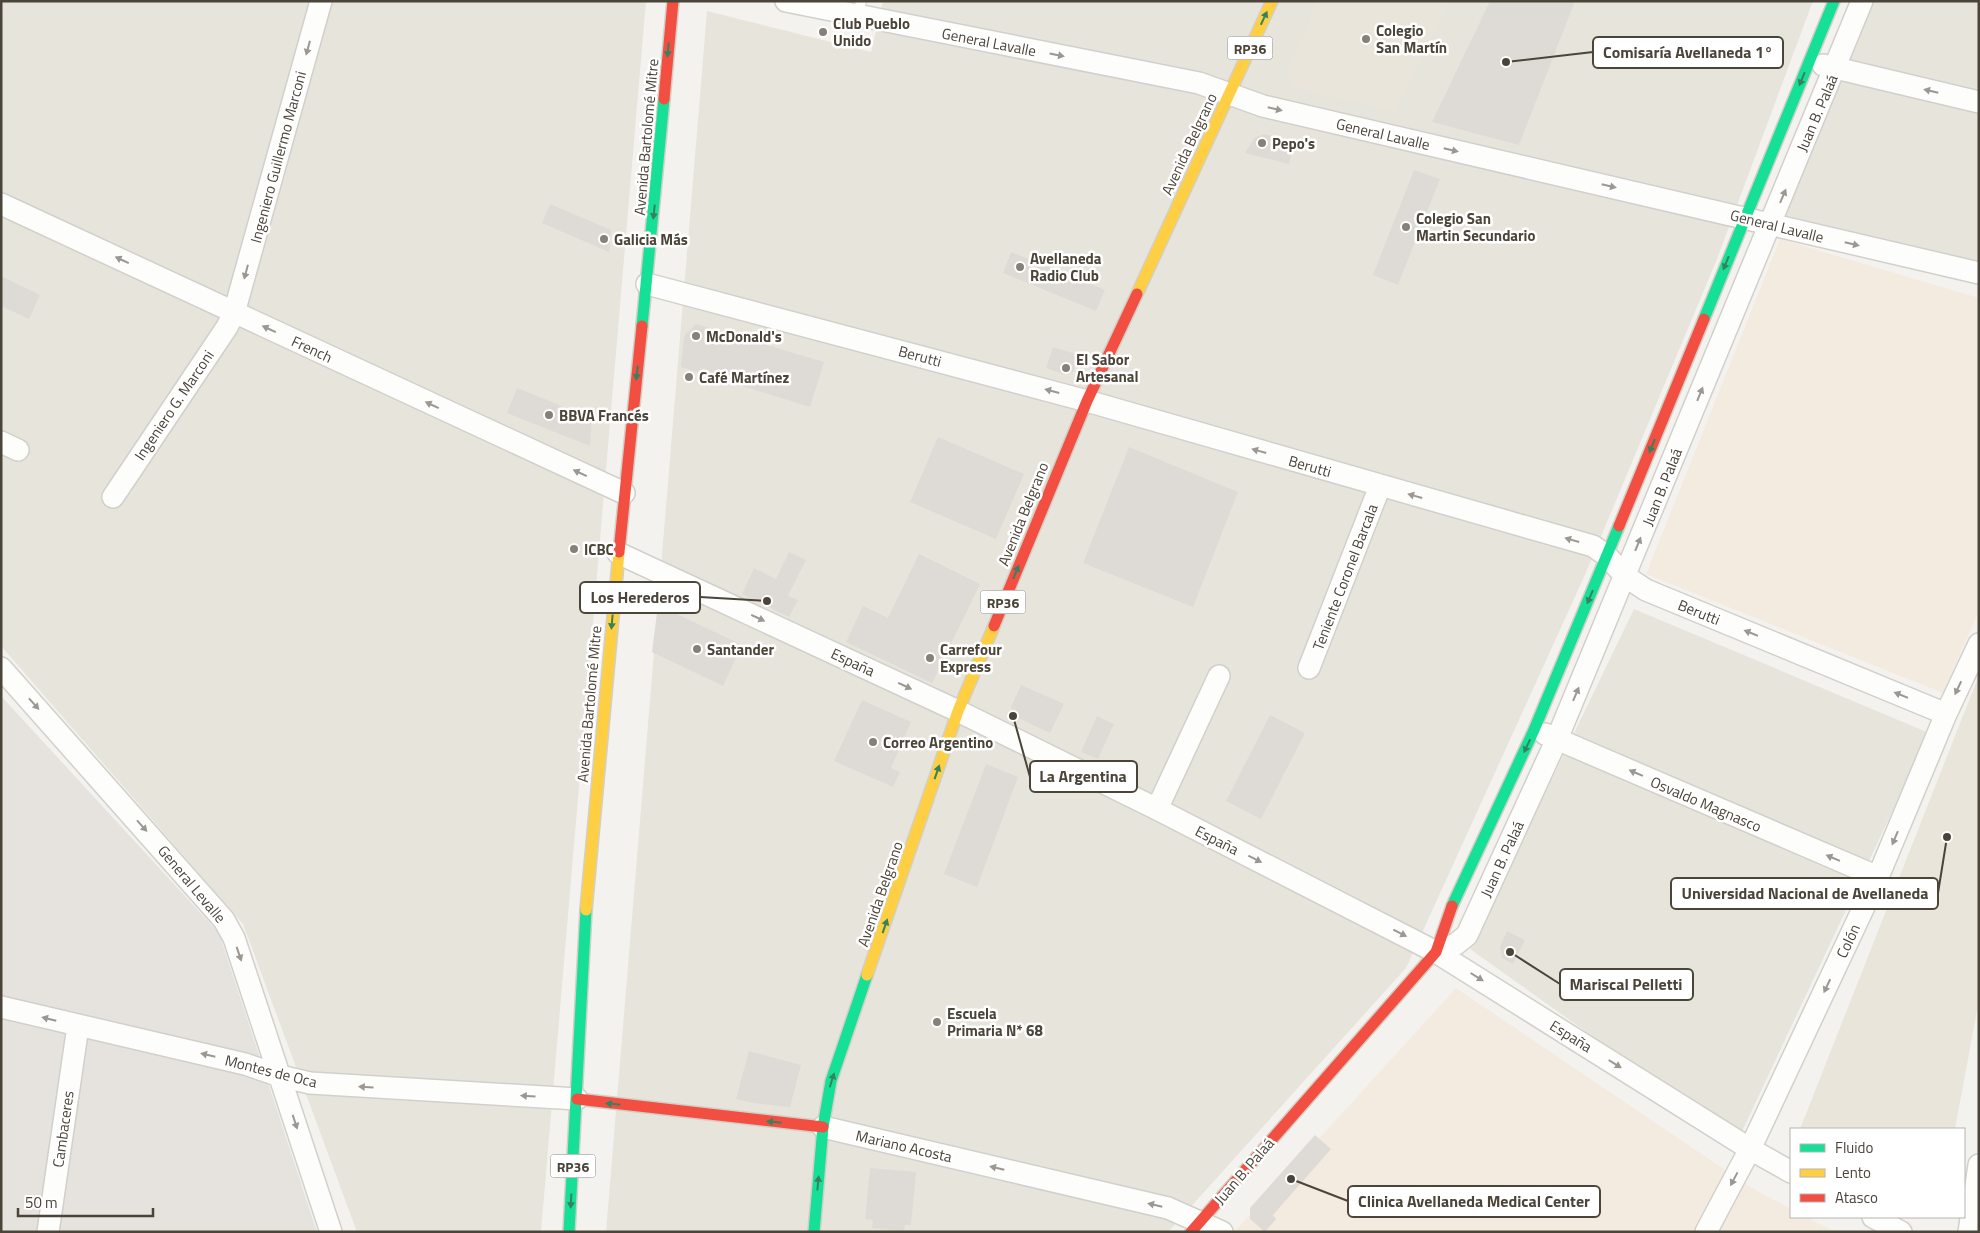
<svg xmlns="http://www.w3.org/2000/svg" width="1980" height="1233" font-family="'Titillium Web',sans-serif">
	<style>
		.residential { fill: #e7e4dc }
		.commercial { fill: #f3ebdf }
		.industrial { fill: #e6e2de }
		.education { fill: #eae5da }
		.building { fill: #dedbd6 }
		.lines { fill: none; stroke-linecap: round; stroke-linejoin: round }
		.lane-casing { stroke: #d2d0cb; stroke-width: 12 }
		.street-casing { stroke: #d2d0cb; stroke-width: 24 }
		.fast-casing { stroke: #d3cfc5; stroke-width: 14 }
		.slow-casing { stroke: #d3cfc5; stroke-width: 14 }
		.jam-casing { stroke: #d3cfc5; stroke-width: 14 }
		.path { stroke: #d3d2cc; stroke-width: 3; stroke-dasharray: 2.5 2.5; stroke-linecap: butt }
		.lane { stroke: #fdfdfc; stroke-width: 10 }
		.street { stroke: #fdfdfc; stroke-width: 21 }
		.fast { stroke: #16e098; stroke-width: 11 }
		.slow { stroke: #ffcf43; stroke-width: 11 }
		.jam { stroke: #f24e42; stroke-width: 11 }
		.oneway { fill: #36825f }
		.oneway2 { fill: #9b9791 }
		.poi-dot { fill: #868178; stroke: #fff; stroke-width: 2 }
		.labels { text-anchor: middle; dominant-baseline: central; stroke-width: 5; stroke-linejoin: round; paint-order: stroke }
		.shield { fill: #fff; stroke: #817c74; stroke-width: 1 }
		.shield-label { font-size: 14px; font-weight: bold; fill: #4b4439 }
		.poi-label { font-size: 15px; font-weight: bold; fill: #4b4439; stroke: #fff; text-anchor: start }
		.street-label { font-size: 15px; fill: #4b4439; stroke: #fff }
		.leader { fill: none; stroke: #4b4439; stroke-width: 2 }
		.callout-dot { fill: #4b4439; stroke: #fff; stroke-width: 2 }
		.callout { fill: #fff; stroke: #4b4439; stroke-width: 2 }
		.callout-label { font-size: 16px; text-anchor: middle; font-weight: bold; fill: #4b4439 }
	</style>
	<rect width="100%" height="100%" fill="#f4f2ee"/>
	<path class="residential" d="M1,1H646L541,1232H357L243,924L1,646Z
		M883,1H1813L1717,259L1584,577L1406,968L1168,1232H606L707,11L871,52Z
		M1867,1H1979V264L1768,219Z
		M1634,609L1929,733L1738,1140L1470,949Z"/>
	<path class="commercial" d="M1780,239L1979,298V611L1943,693L1646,574Z
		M1456,988L1752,1188L1791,1209V1217H1806L1835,1232H1234Z"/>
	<path class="industrial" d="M1,696L219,933L317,1232H1Z"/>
	<path class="education" d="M1318,1H1448L1395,112L1294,87L1286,76Z
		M1979,675V1000L1955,1129H1800Z"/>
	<path class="building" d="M1490,1H1575L1519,145L1432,122Z
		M1264,134L1294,141L1289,164L1245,153L1254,138Z
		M1414,170L1440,179L1398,285L1373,275Z
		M550,204L611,230L609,252L542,223Z
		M1011,252L1105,290L1096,311L1003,273Z
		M1,276L40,295L29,319L1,306Z
		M696,324L824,362L810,407L681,367L684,336Z
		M1053,347L1079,355L1073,372L1063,374L1046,368Z
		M517,388L592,418L590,446L507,413Z
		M938,437L1024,474L996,539L910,502Z
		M1129,447L1238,492L1193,607L1083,563Z
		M789,552L806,560L788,596L798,600L789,617L742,594L754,568L776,579Z
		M919,554L980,584L932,683L846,642L863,606L888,618Z
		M658,605L742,645L723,686L652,652Z
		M1021,685L1064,704L1050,733L1014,716L1011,707Z
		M862,700L911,722L891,768L900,772L893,787L834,761Z
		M1270,715L1305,733L1261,819L1226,801Z
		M1097,716L1114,724L1098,759L1081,752Z
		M986,764L1018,777L977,887L944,874Z
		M1507,931L1525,940L1513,964L1502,958L1500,947Z
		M749,1051L801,1065L790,1107L753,1103L736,1099Z
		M1315,1135L1331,1149L1273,1215L1276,1219L1265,1232L1250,1219V1208Z
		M870,1168L916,1172L911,1225H905L904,1231L872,1228L873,1220L865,1219Z"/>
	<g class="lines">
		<g class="lane-casing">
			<path id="lane" d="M858,16L861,1"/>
		</g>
		<g class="street-casing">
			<path id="street" d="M786,1L1199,83L1263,106L1979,273
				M1823,65L1979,102
				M1,204L624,493
				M647,284L1087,401L1593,546L1607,556L1625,576L1646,590L1946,714
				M1,442L18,450
				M113,497L227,327L234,313L321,1
				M618,553L958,711L1157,809L1436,952L1750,1149L1791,1172
				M1,668L224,920L234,938L331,1232
				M1309,668L1380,486
				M1545,734L1878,877
				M1157,809L1219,676
				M1436,952L1456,944L1467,935L1557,739L1862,1
				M1,1007L245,1064L280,1076L310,1083L577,1099
				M823,1127L1168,1208L1222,1232
				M1873,1217L1901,1232
				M48,1232L78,1026
				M1706,1232L1750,1149L1878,877L1946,714L1979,644
				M1969,1232L1979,1165"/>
		</g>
		<g class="fast-casing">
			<path id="fast" d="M1704,319L1834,1
				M642,326L664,99
				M1452,906L1534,730L1619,526
				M569,1232L586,910
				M814,1232L823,1127L831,1081L867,975"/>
		</g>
		<g class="slow-casing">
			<path id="slow" d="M1137,294L1272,1
				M586,910L619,552
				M867,975L958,711L994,626"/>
		</g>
		<g class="jam-casing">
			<path id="jam" d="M664,99L673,1
				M1619,526L1704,319
				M619,552L642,326
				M994,626L1087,401L1137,294
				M577,1099L823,1127
				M1191,1232L1436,952L1452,906"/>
		</g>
		<path class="path" d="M714,2V1"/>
		<use href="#lane" class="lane"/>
		<use href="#street" class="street"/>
		<use href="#fast" class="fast"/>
		<use href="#slow" class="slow"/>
		<use href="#jam" class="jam"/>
	</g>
	<defs><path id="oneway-solid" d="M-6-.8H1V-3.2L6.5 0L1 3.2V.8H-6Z" transform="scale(1.25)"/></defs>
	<g class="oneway">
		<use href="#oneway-solid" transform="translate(1264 18) rotate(-65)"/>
		<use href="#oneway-solid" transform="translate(668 50) rotate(95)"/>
		<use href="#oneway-solid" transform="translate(1802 79) rotate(112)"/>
		<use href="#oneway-solid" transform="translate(654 212) rotate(96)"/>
		<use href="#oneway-solid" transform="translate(1726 263) rotate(112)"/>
		<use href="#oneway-solid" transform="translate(637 373) rotate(97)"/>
		<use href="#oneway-solid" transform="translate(1652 446) rotate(112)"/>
		<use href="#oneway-solid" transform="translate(1016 572) rotate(-68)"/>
		<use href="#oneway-solid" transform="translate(1590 597) rotate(113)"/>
		<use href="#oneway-solid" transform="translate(612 622) rotate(95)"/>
		<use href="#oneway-solid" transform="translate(1527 746) rotate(115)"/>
		<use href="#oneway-solid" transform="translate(937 772) rotate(-71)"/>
		<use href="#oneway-solid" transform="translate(885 926) rotate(-71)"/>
		<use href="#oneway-solid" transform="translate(832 1080) rotate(-73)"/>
		<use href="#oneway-solid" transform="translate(613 1104) rotate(-174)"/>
		<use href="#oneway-solid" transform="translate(774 1122) rotate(-174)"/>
		<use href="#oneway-solid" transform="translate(818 1183) rotate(-85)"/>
		<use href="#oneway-solid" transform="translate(571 1201) rotate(93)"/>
	</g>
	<g class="oneway2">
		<use href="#oneway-solid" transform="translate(308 48) rotate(105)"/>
		<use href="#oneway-solid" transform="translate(1057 55) rotate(11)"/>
		<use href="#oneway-solid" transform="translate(1931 91) rotate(-167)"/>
		<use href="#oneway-solid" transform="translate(1275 109) rotate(13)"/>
		<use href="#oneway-solid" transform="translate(1451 150) rotate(13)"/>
		<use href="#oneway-solid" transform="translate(1609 186) rotate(13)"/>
		<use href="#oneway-solid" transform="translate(1783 196) rotate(-67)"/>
		<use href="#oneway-solid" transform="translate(1852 244) rotate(13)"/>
		<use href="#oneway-solid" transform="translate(122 260) rotate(-155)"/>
		<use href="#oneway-solid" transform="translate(246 272) rotate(105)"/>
		<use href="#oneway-solid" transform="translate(269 329) rotate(-155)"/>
		<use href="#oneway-solid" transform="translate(1052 391) rotate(-165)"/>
		<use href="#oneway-solid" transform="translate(1700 394) rotate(-68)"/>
		<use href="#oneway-solid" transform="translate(432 405) rotate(-155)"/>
		<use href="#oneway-solid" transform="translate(1259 451) rotate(-164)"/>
		<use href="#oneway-solid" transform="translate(580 473) rotate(-155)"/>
		<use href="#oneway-solid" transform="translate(1415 496) rotate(-164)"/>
		<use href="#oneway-solid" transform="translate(1572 540) rotate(-164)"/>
		<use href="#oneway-solid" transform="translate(1638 544) rotate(-68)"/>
		<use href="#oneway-solid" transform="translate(758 618) rotate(25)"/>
		<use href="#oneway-solid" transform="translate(1751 633) rotate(-158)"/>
		<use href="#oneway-solid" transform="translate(905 686) rotate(25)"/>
		<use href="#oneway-solid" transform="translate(1958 688) rotate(115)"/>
		<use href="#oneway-solid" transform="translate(1576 694) rotate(-67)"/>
		<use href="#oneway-solid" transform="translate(1901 695) rotate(-158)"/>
		<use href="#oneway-solid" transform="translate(34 704) rotate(48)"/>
		<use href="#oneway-solid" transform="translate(1636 773) rotate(-157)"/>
		<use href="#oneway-solid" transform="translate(142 826) rotate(48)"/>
		<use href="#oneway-solid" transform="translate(1895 838) rotate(113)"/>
		<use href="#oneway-solid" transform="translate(1833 858) rotate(-157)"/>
		<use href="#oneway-solid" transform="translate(1255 859) rotate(27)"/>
		<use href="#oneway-solid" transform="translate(1400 933) rotate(27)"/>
		<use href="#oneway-solid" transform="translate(239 954) rotate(71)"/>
		<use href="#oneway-solid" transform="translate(1477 977) rotate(32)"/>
		<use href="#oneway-solid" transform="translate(1827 986) rotate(115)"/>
		<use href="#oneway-solid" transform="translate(49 1019) rotate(-166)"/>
		<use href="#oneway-solid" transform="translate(208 1055) rotate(-167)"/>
		<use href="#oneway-solid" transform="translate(1615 1064) rotate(32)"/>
		<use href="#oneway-solid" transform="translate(366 1087) rotate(-177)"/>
		<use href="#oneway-solid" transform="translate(528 1096) rotate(-177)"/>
		<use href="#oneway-solid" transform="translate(295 1122) rotate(72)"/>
		<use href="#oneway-solid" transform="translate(997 1168) rotate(-167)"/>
		<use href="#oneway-solid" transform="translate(1734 1179) rotate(118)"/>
		<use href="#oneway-solid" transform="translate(1155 1205) rotate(-167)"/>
	</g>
	<g class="poi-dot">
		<circle cx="823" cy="32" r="5"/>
		<circle cx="1366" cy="39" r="5"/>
		<circle cx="1262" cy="143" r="5"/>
		<circle cx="1406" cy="227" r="5"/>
		<circle cx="604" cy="239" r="5"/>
		<circle cx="1020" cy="267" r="5"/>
		<circle cx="696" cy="336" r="5"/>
		<circle cx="1066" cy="368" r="5"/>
		<circle cx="689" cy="377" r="5"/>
		<circle cx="549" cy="415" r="5"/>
		<circle cx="574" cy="549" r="5"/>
		<circle cx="697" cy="649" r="5"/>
		<circle cx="930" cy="658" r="5"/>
		<circle cx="873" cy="742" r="5"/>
		<circle cx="937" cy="1022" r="5"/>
	</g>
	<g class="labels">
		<g class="shield">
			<rect x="1227.5" y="36.5" width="45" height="23" rx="4"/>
			<rect x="980.5" y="590.5" width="45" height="23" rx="4"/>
			<rect x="550.5" y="1154.5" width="45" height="23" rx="4"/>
		</g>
		<g class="shield-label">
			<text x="1250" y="48">RP36</text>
			<text x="1003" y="602">RP36</text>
			<text x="573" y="1166">RP36</text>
		</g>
		<g class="poi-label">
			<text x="833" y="23">Club Pueblo<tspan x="833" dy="17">Unido</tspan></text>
			<text x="1376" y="30">Colegio<tspan x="1376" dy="17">San Martín</tspan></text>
			<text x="1272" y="143">Pepo's</text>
			<text x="1416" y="218">Colegio San<tspan x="1416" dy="17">Martin Secundario</tspan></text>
			<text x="614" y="239">Galicia Más</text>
			<text x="1030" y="258">Avellaneda<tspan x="1030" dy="17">Radio Club</tspan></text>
			<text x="706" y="336">McDonald's</text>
			<text x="1076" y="359">El Sabor<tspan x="1076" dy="17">Artesanal</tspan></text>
			<text x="699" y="377">Café Martínez</text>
			<text x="559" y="415">BBVA Francés</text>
			<text x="584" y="549">ICBC</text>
			<text x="707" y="649">Santander</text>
			<text x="940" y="649">Carrefour<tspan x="940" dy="17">Express</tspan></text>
			<text x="883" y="742">Correo Argentino</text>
			<text x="947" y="1013">Escuela<tspan x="947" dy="17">Primaria N* 68</tspan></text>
		</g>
		<g class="street-label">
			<text transform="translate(989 42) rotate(11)">General Lavalle</text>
			<text transform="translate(1817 113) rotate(-67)">Juan B. Palaá</text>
			<text transform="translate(1383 134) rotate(13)">General Lavalle</text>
			<text transform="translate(646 137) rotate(-85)">Avenida Bartolomé Mitre</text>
			<text transform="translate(1189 144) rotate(-65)">Avenida Belgrano</text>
			<text transform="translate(278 157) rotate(-75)">Ingeniero Guillermo Marconi</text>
			<text transform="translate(1777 226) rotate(14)">General Lavalle</text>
			<text transform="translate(312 349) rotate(25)">French</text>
			<text transform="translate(920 356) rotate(15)">Berutti</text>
			<text transform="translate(174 405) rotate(-56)">Ingeniero G. Marconi</text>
			<text transform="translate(1310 466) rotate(16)">Berutti</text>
			<text transform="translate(1662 487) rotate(-68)">Juan B. Palaá</text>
			<text transform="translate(1023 514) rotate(-68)">Avenida Belgrano</text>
			<text transform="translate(1345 577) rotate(-69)">Teniente Coronel Barcala</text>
			<text transform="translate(1699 612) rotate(22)">Berutti</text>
			<text transform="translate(853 662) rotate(25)">España</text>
			<text transform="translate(589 704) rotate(-85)">Avenida Bartolomé Mitre</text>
			<text transform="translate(1706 804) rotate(23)">Osvaldo Magnasco</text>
			<text transform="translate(1217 840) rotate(27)">España</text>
			<text transform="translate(1502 859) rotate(-65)">Juan B. Palaá</text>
			<text transform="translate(192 884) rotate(50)">General Levalle</text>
			<text transform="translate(880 894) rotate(-71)">Avenida Belgrano</text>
			<text transform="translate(1848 941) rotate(-65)">Colón</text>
			<text transform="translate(1571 1036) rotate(32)">España</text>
			<text transform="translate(271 1071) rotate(14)">Montes de Oca</text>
			<text transform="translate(63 1129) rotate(-82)">Cambaceres</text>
			<text transform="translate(904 1146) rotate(13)">Mariano Acosta</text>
			<text transform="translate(1244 1171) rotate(-49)">Juan B. Palaá</text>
		</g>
	</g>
	<path class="leader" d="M1506 62L1593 52M767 601L700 597M1013 716L1030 777M1947 837L1938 893M1510 952L1560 984M1291 1179L1348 1201"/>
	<g class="callout-dot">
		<circle cx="1506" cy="62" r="5"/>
		<circle cx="767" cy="601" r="5"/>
		<circle cx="1013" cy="716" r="5"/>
		<circle cx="1947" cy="837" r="5"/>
		<circle cx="1510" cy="952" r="5"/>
		<circle cx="1291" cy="1179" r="5"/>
	</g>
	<g class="callout">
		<rect x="1593" y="37" width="190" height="31" rx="5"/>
		<rect x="580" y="582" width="120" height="31" rx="5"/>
		<rect x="1030" y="761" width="107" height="31" rx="5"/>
		<rect x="1671" y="878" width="267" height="31" rx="5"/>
		<rect x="1560" y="969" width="133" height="31" rx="5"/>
		<rect x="1348" y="1186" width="252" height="31" rx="5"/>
	</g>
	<g class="callout-label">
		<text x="1688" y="58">Comisaría Avellaneda 1°</text>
		<text x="640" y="603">Los Herederos</text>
		<text x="1083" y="782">La Argentina</text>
		<text x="1805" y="899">Universidad Nacional de Avellaneda</text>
		<text x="1626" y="990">Mariscal Pelletti</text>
		<text x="1474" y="1207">Clinica Avellaneda Medical Center</text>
	</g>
	<rect width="1980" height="1233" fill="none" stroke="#4b4439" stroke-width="5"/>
	<rect x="1790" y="1128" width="175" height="90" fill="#ffffff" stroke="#b7b4b0"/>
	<rect x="1800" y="1144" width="25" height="8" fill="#16e098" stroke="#b7b4b0"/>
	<text x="1835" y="1153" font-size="15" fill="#4b4439">Fluido</text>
	<rect x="1800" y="1169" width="25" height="8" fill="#ffcf43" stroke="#b7b4b0"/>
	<text x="1835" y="1178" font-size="15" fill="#4b4439">Lento</text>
	<rect x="1800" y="1194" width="25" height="8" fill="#f24e42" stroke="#b7b4b0"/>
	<text x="1835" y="1203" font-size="15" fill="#4b4439">Atasco</text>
	<path d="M18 1208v8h135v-8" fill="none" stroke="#4b4439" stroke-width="2.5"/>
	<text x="25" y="1208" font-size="15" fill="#4b4439" stroke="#ffffff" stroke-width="4" paint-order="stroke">50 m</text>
</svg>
